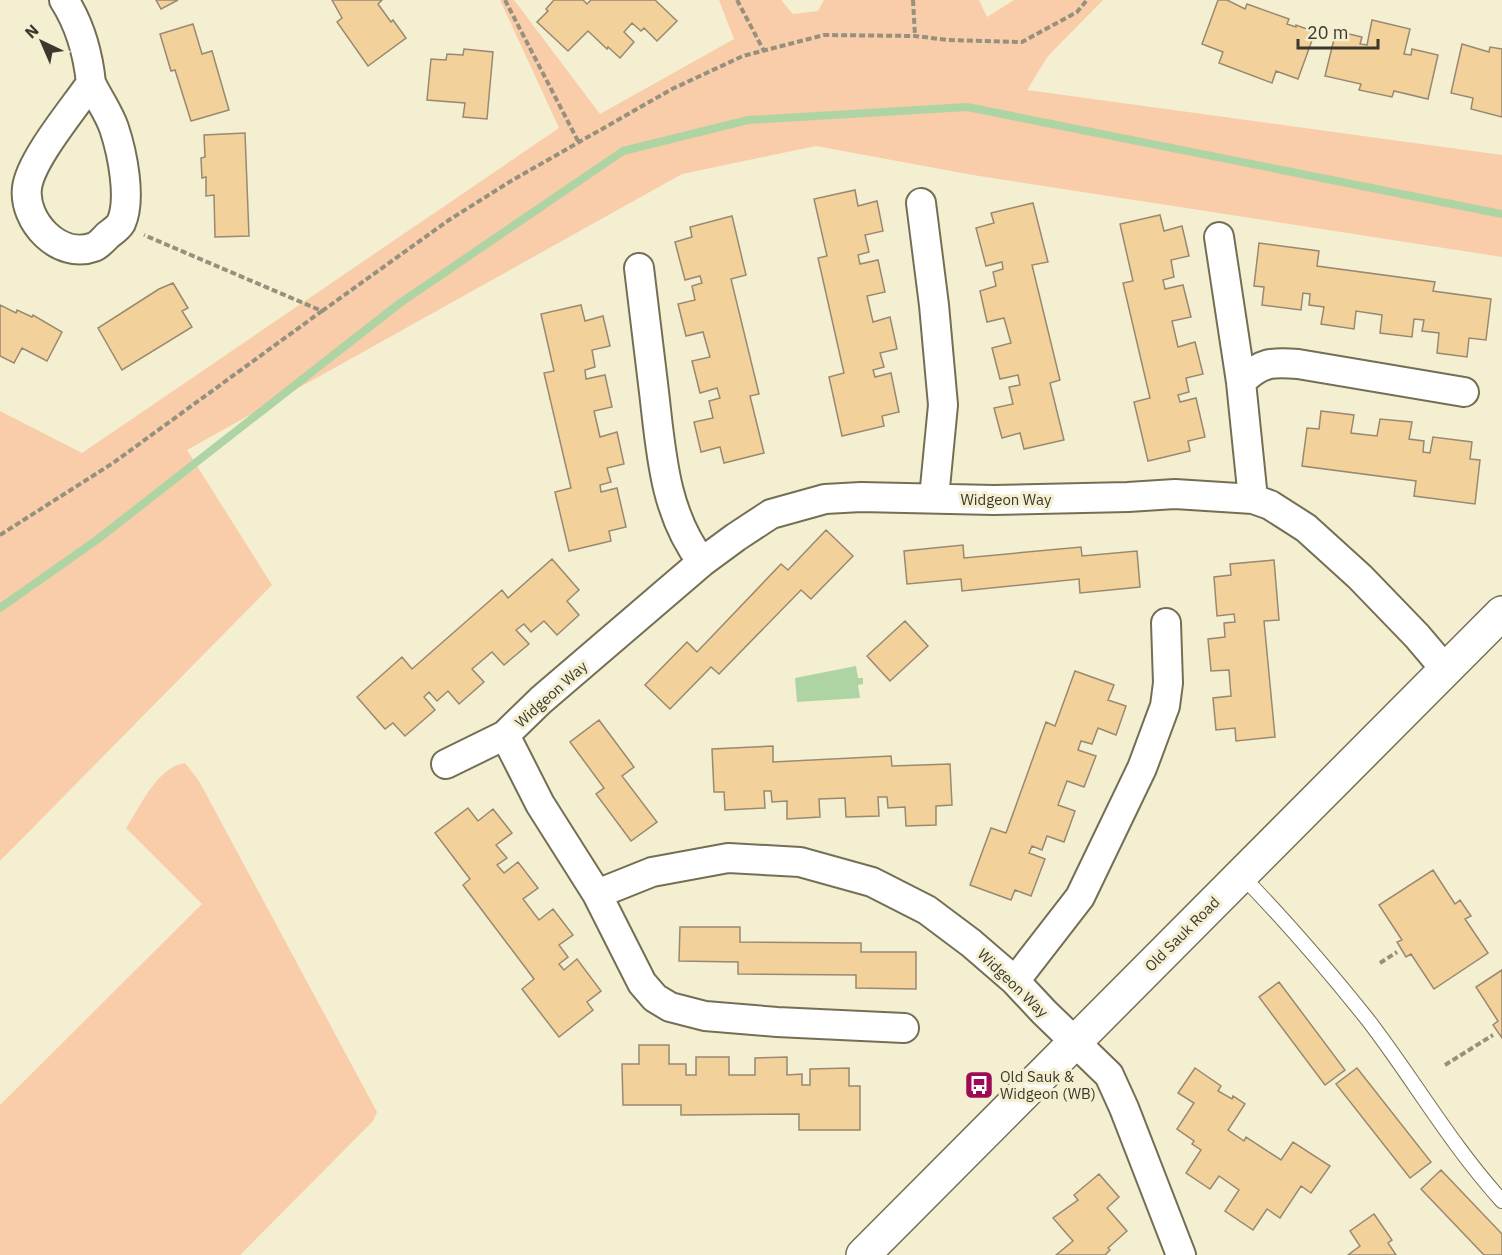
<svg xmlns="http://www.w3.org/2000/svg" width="1502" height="1255" font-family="'IBM Plex Sans',sans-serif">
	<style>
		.green { fill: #f9ccaa }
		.water { fill: #aed4a3 }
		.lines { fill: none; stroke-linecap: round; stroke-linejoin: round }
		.stream { stroke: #aed4a3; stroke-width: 8 }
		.building { fill: #f3d19b; stroke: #998970; stroke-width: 1.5 }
		.lane-casing { stroke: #746f54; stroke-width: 16 }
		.street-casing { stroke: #746f54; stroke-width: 32 }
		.secondary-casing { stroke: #746f54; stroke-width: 36 }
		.path { stroke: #95917c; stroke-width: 4; stroke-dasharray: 6 3; stroke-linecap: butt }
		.lane { stroke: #fff; stroke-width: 14 }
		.street { stroke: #fff; stroke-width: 28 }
		.secondary { stroke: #fff; stroke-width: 33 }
		.labels { text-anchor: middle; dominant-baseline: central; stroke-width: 6; stroke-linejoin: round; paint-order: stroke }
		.street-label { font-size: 15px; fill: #3b392d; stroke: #f4efd1 }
		.poi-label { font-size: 15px; fill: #3b392d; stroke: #f4efd1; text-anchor: start }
	</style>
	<rect width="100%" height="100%" fill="#f4efd1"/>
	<path class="green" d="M500,0H514L600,114L734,39L719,0H781L793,14L818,11L824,0H979L987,17L1014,0H1103L1048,56L1027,90L1502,155V257L973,175L816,146L682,174L187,450L272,585L0,861V411L82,453L559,128Z
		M185,763L199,781L377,1112L373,1121L240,1255H0V1105L202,904L126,828C141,806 157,767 185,763Z"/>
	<path class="water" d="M856,666L858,678H863V684L858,685L860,698L797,702L795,678Z"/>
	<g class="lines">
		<path class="stream" d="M0,608L98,539L400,303L623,151L748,120L967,107L1502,214"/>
	</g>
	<path class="building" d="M156,0H178L161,9Z
		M332,0H382L378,4L391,22L393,20L406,38L368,66L337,22L342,18Z
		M554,0H583L587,4L591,0H655L677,21L657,41L644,28L641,31L632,23L624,32L634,42L620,58L608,47L607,49L588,31L568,51L537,22L548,11L546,9Z
		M1218,0H1227L1245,9L1247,4L1289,19L1287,24L1296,27V25L1315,32L1298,79L1276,71L1272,83L1219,63L1223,52L1202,44Z
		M1372,20L1410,29L1404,54L1411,55L1412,49L1438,55L1428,99L1394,91L1392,97L1359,90L1361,84L1325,76L1336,31L1362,37L1360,44L1367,45Z
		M193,24L202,54L212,51L229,110L191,121L175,70L171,71L160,34Z
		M1462,44L1489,52L1490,47L1502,49V117L1471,109L1473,98L1451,93Z
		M464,49L493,52L487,119L463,117L465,103L427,100L431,59L446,60L447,54L463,55Z
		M245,133L249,236L215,237L214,195L206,196V177L202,178L201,158L205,157L204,135Z
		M855,190L858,206L877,201L883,231L865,235L869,252L858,255L860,264L878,260L885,292L867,296L873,322L890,317L897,349L880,353L884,367L873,370L875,377L891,373L899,412L882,416L884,426L842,436L829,377L844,373L818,258L827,256L814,199Z
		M1033,203L1048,262L1032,265L1060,380L1050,383L1064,440L1024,449L1020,433L1002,438L994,408L1013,404L1009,387L1020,385L1018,375L1000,379L992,348L1011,343L1004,318L987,322L980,291L996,286L993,272L1003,269L1002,262L986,266L976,228L994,223L991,213Z
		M1160,215L1164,231L1182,226L1189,256L1171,260L1174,277L1163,280L1165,289L1183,285L1191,317L1172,321L1178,347L1195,342L1203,374L1186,378L1189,392L1178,395L1180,402L1196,398L1205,437L1188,441L1190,451L1148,461L1134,402L1150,398L1123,283L1133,281L1120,224Z
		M732,216L746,275L731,279L759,394L750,396L764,453L724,463L720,447L701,452L694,422L713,418L709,401L720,398L717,388L700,393L692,361L710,357L703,332L686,336L678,304L695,300L692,286L702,283L700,276L685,280L675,242L692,237L690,227Z
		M1259,243L1319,251L1317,266L1435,282L1433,291L1491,299L1486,340L1469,338L1467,357L1437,353L1439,333L1422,331L1424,320L1414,319L1412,337L1380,333L1382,315L1356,311L1354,329L1321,324L1324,307L1309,305L1310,294L1303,293L1301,310L1262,305L1264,287L1254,286Z
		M173,283L188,308L182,311L192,327L122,370L98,328L159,289Z
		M0,305L16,313L17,310L32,317L33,315L62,332L47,361L22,348L14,363L0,356Z
		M581,305L585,321L603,316L610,346L592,350L595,367L585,370L586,379L605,375L612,407L594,411L600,437L617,432L624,464L607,468L611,482L600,485L601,492L617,488L626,527L609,531L611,541L569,551L555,492L571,488L544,373L554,371L541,314Z
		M1321,411L1354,415L1351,433L1377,436L1380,419L1412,422L1409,439L1424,441L1423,452L1430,453L1433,437L1472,442L1470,459L1480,460L1475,504L1414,496L1416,481L1302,466L1307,428L1319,429Z
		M826,530L853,556L811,599L801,590L719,674L711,667L670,709L645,685L687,642L697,652L781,564L788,570Z
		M963,545L964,558L1081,547L1082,556L1137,551L1140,587L1080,593L1079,579L962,591L961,579L907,584L904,551Z
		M552,559L579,590L567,601L579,615L557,635L544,621L531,632L524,624L516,630L529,644L504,665L492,652L472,669L484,682L459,704L448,691L437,701L429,692L424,697L435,710L405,736L393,723L385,729L357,697L402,657L412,669L502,590L508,598Z
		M1274,560L1279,620L1264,621L1275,737L1236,741L1235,728L1216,730L1213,698L1231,696L1229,670L1211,671L1208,639L1225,637L1224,623L1235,622L1234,614L1217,616L1214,577L1231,575L1230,564Z
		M905,621L928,646L890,681L867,656Z
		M1075,671L1114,685L1108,700L1126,706L1116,735L1098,728L1092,744L1081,741L1078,750L1096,756L1084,787L1067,781L1058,805L1075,811L1064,842L1047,836L1042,850L1032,846L1029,853L1045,859L1031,896L1015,890L1011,900L970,885L991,828L1006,833L1046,722L1055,726Z
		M599,720L634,767L622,776L657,822L631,841L596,794L604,788L570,742Z
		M773,746V762L891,756L892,766L950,764L952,805L936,806V825L906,826L905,807L888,808L887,797H878L879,816L846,817L845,798L819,799L820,817L787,819V801L772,802L771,791H764L765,808L725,810L724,792H714L712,749Z
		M468,808L478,821L493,809L512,833L496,845L507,858L497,865L504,873L518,862L538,888L523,899L539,920L553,909L573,935L559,945L568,957L559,964L564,970L577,959L601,991L587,1002L593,1010L559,1037L522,989L534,979L463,885L470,879L435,833Z
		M1433,870L1455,904L1460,900L1471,916L1465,919L1488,953L1434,989L1411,954L1406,957L1397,942L1402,940L1379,905Z
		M680,927H740V942L861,943V952H916V989L856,988V975L738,974V962L679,961Z
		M1502,970V1038L1493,1025L1498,1021L1476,987Z
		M1279,982L1345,1070L1325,1085L1259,997Z
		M639,1045H669V1064H686V1075H696V1057H729V1075H755V1058L787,1057V1075L802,1074V1085H810V1069L849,1068V1086H860V1130H799V1114L681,1115V1105H623L622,1064H639Z
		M1195,1068L1221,1086L1218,1091L1232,1099L1233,1096L1245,1104L1228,1130L1244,1141L1246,1137L1281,1160L1293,1142L1330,1166L1311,1193L1301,1186L1280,1218L1267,1209L1253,1230L1225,1211L1239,1190L1219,1176L1210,1189L1186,1173L1201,1150L1192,1144L1194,1141L1177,1129L1194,1103L1178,1093Z
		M1357,1068L1431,1162L1410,1178L1336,1084Z
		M1441,1170L1502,1234V1255H1484L1421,1189Z
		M1099,1174L1119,1197L1107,1208L1127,1231L1108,1248L1110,1250L1105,1255H1056L1073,1241L1053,1218L1078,1200L1074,1195Z
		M1374,1214L1392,1240L1388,1243L1396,1255H1348L1360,1246L1350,1231Z"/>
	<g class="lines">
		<g class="lane-casing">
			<path id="lane" d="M1241,875C1286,921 1328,970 1368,1020C1414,1080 1451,1145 1502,1201"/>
		</g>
		<g class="street-casing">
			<path id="street" d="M64,0C80,25 88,54 91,83
				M91,83C98,98 109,113 114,128C122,152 132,199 121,223C118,228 112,232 108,235C104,239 99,245 94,247C59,260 23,221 27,188C30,160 74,108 91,83Z
				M921,203L934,305L943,405L934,498
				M1219,237L1241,382L1253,499
				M639,268C644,309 649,350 654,392C661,451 664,513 702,562
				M1241,382C1261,362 1271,362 1298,364L1464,392
				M505,735L540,804L597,894L642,983L655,998L670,1007L705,1016L777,1022L904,1028
				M446,764L505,735L541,700L702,562L736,537L771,514L825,499L861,497L994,500L1128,497L1175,494L1253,499L1270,505L1306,528L1360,577L1417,636L1445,669
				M597,894L652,872L728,858L800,862L872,882L927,910L971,943L1015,981L1044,1012L1109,1075L1124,1108L1181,1255
				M1015,981L1080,897L1142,768L1165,706L1168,683L1166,623"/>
		</g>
		<g class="secondary-casing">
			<path id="secondary" d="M863,1255L1502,613"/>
		</g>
		<path class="path" d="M505,0L578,141
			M737,0L764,51
			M913,0L915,36
			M322,311L449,220L511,181L672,89L743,56L824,35L915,36L948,40L1022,42L1077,12L1087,0
			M0,535L113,463L322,311L144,235
			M1380,963L1397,952
			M1445,1065L1493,1035"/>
		<use href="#lane" class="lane"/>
		<use href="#street" class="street"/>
		<use href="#secondary" class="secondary"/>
	</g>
	<defs>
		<g id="bus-square" transform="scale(1.5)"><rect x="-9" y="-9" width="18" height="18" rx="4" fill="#9d0a55" stroke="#f4efd1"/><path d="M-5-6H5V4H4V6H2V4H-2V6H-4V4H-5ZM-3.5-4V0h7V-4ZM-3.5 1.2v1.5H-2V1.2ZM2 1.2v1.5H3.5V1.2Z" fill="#fff"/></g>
	</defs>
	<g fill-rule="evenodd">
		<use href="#bus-square" x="979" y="1085"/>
	</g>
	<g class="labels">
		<g class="street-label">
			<text x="1006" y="499">Widgeon Way</text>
			<text transform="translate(551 694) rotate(-42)">Widgeon Way</text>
			<text transform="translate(1182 934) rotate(-45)">Old Sauk Road</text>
			<text transform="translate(1013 983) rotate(44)">Widgeon Way</text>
		</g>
		<g class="poi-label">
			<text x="1000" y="1076">Old Sauk &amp;<tspan x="1000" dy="17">Widgeon (WB)</tspan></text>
		</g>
	</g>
	<g transform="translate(42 42) rotate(316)" stroke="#f4efd1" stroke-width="4.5" paint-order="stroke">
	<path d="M0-4.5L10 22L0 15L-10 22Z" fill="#3b392d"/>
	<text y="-9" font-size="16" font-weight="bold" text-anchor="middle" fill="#3b392d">N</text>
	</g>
	<path d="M1298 39v9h80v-9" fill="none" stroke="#3b392d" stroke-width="3"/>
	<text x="1307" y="39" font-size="18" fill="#3b392d" stroke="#f4efd1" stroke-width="4.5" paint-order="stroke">20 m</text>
</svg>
